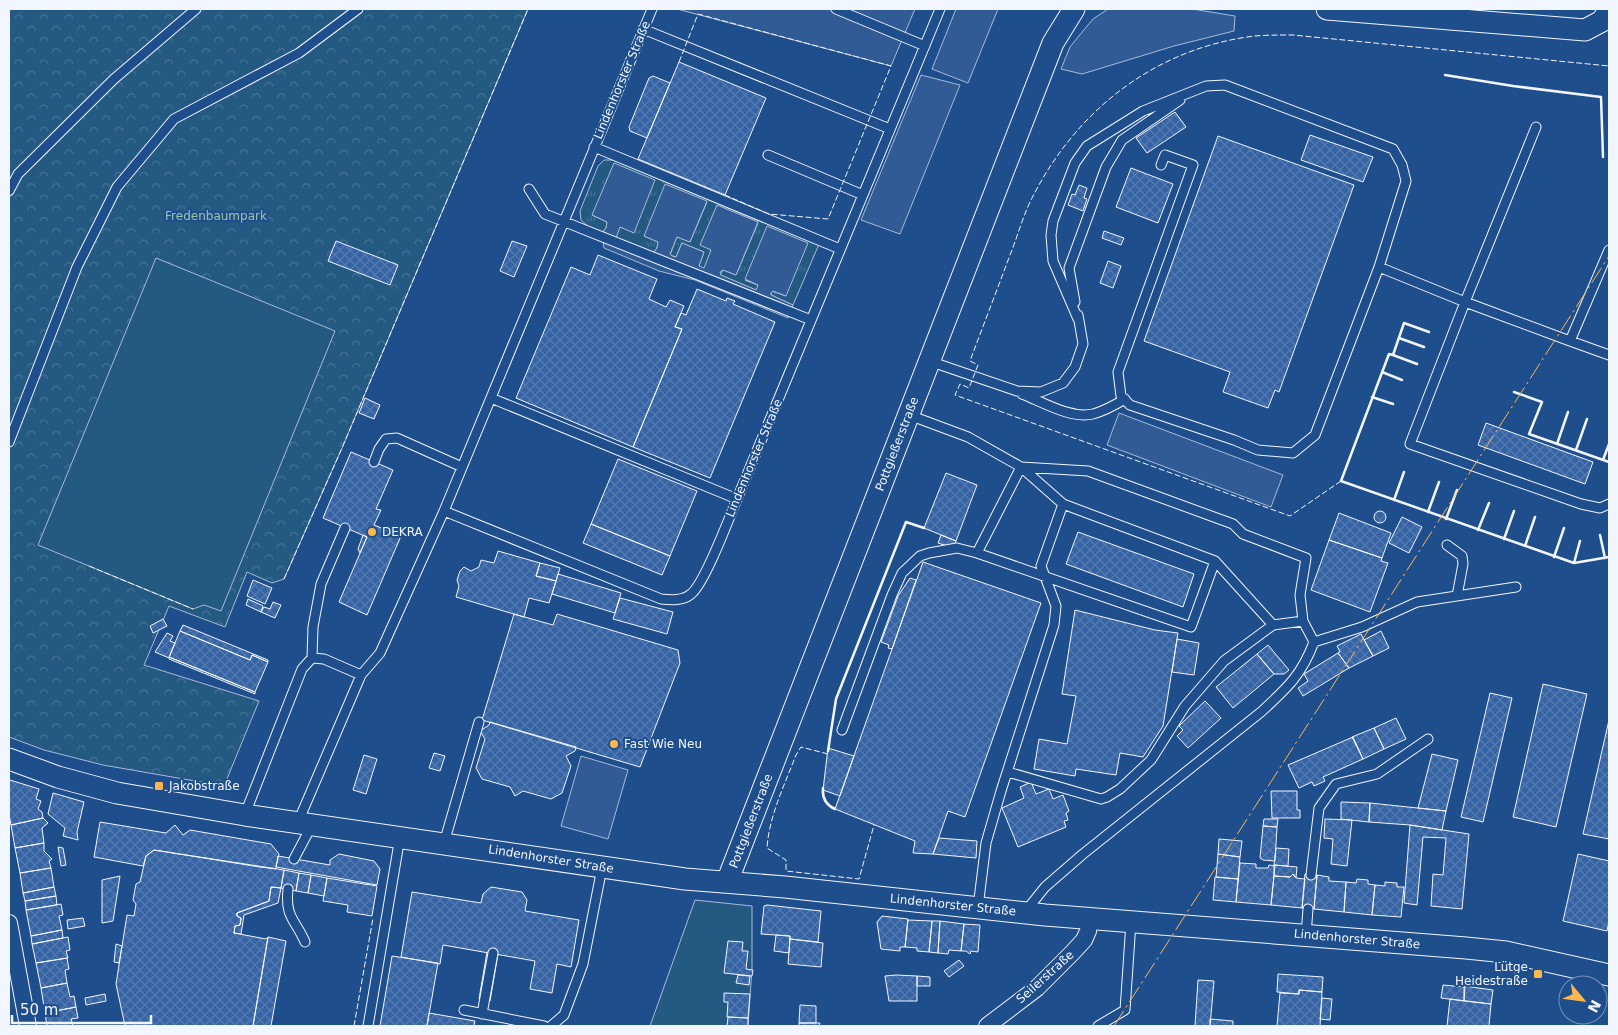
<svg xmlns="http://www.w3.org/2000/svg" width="1618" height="1035" font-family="'DejaVu Sans',sans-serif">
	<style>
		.grass { fill: url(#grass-tufts); stroke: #a8bbd7 }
		.park { fill: url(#park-crowns); stroke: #a8bbd7 }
		.garden { fill: #245a82; stroke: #a8bbd7 }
		.parking { fill: #305b95; stroke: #a8bbd7 }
		.building { fill: url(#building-cross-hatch); stroke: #f2f6ff }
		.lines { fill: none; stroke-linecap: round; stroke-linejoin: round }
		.service-casing { stroke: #f2f6ff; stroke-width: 11 }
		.minor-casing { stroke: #f2f6ff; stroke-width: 18 }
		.tertiary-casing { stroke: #f2f6ff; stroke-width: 23 }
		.service { stroke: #1f4e8c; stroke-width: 9 }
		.minor { stroke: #1f4e8c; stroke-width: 16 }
		.tertiary { stroke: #1f4e8c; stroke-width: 21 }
		.fence { stroke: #f2f6ff; stroke-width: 1; stroke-dasharray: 6 2.5; stroke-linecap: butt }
		.wall { stroke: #f2f6ff; stroke-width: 2.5 }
		.power { stroke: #ffb74d; stroke-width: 1; stroke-dasharray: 18 4 2.5 4; stroke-linecap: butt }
		.poi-dot { fill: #ffb74d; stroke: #1f4e8c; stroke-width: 2 }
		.labels { text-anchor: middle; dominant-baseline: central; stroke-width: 4; stroke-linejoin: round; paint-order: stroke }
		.street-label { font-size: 12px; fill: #f2f6ff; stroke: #1f4e8c }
		.park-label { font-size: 12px; fill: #97c8a6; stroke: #1f4e8c }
		.poi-label { font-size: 12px; fill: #f2f6ff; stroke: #1f4e8c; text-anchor: start }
	</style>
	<defs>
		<pattern id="grass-tufts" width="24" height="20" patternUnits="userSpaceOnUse" patternTransform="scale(1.25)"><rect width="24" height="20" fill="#245a82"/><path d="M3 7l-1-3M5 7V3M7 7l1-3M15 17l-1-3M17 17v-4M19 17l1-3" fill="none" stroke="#447295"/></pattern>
		<pattern id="park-crowns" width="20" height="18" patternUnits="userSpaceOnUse" patternTransform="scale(1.25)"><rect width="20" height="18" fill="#245a82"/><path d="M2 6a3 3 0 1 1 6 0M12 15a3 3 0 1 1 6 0" fill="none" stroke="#447295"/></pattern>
		<pattern id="building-cross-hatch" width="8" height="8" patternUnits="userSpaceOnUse" patternTransform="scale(1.25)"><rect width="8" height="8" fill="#3563a3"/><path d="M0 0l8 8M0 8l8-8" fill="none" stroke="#537ab1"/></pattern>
	</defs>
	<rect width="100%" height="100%" fill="#1f4e8c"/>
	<path class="grass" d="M604,160H614L819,244L793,305L771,295L772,291L786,296L745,280L758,285V287L756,290L720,275L723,270L736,275L758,223L717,206L701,245L712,250L704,269L699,266L704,252L682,243L676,257L670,255L677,237L690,242L707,202L644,236L658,242L657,248L653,253L615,237L620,227L634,232L592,215L607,222L606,228L602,233L589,227L581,220L580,211L598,166Z"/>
	<path class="park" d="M9,9H528L342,448L284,579L272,583L247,572L225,627L169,606L144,665L259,701L224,786L103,765L44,750L9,737Z"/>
	<path class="garden" d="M156,258L335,331L221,611L204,605L193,609L38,545Z
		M695,900L752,906V968L748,1026H650Z"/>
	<path class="parking" d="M677,9H915L891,66Z
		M956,9H998L968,83L932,69Z
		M1108,9H1192L1235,16L1234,31L1174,46L1082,74L1061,69L1070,47L1083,31L1093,19Z
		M921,75L960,85L900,234L861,220Z
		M614,163L655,180L634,233L620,227L616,238L653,253L657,248L658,242L644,236L665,184L707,201L690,242L677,237L670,254L672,256L676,257L682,243L704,252L699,266L704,268L711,250L700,245L717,205L758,222L736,275L723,270L720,272L721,275L756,290L758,285L745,279L767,226L808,243L786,296L773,291L771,293V295L793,305L788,318L695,280L659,271L604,248L602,233L606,228L607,222L592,215Z
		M1119,413L1283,475L1271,507L1107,445Z
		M581,756L628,770L608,839L561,826Z"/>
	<path class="building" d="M679,62L766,98L725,195L638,159Z
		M653,76L670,83L647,138L630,131L629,127L649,78Z
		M1175,112L1186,127L1147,153L1136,138Z
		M1310,135L1373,157L1363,182L1301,160Z
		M1218,136L1354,185L1279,392L1275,390L1268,408L1223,392L1230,372L1144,341Z
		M1131,168L1173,184L1158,223L1116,207Z
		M1079,185L1087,188L1084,198L1087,199L1083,211L1068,205L1072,194L1075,195Z
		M1104,231L1124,238L1121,245L1102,238Z
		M336,241L398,265L390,285L328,261Z
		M512,241L527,246L514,277L500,271Z
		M598,255L657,279L649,299L666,307L670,300L684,306L675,327L682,329L633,447L516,398L571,267L590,275Z
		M1108,261L1121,266L1113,288L1100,283Z
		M697,289L726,301L727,298L735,301L733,304L775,322L710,478L633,447L682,329L675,327L681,313L686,315Z
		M365,398L380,405L374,419L359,413Z
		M1486,423L1593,462L1585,484L1478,445Z
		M351,452L393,470L376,509L381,510L374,525L401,536L367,615L339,602L367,537L323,518Z
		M618,459L697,491L670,556L591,524Z
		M946,473L977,485L956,541L924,528Z
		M1374 517a6 6 0 1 1 12 0a6 6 0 1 1-12 0Z
		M1339,513L1391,533L1382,558L1329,540Z
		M1402,517L1422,527L1409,553L1389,543Z
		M591,524L670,556L662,575L583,543Z
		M1078,532L1194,574L1183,607L1066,564Z
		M363,535L367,537L360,553L358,549Z
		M941,535L956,541L953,548L938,543Z
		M1329,540L1382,558L1381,561L1388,563L1370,612L1311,590Z
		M498,551L540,563L536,576L556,581L549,603L529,598L524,617L456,597L459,586L457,580L460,571L464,567L471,571L479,567L481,560L494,563Z
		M923,562L1041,603L965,817L948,811L933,854L913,853L915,841L835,809Z
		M540,563L560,568L556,581L536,576Z
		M558,574L621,593L615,613L552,594Z
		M910,578L916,580L892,649L888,648L889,645L881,642L898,596Z
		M253,580L272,588L265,604L247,596Z
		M620,598L673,612L667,634L613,619Z
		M248,599L263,606L261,612L246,605Z
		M273,602L281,605L275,618L261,612L264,607L270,609Z
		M1075,610L1155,630L1178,633L1163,726L1143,757L1120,753L1116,775L1076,769L1075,776L1034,769L1039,739L1067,744L1076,696L1062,694Z
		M514,614L553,625L557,614L678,650L680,663L640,767L482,720Z
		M163,619L167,626L153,633L150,626Z
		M183,625L268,660V662L252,655L250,660L180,631Z
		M180,631L250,660L252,655L268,662L255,692L169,657Z
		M1381,631L1389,648L1373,656L1364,640Z
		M167,633L173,636L170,641L175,643L169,658L155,652Z
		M1361,634L1373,656L1349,668L1338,653L1340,652L1337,646Z
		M1177,639L1199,643L1194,675L1172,672Z
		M1268,645L1289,670L1284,674H1274L1257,654Z
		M1338,653L1349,668L1303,696L1298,688L1308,681L1304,674Z
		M1257,654L1274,674L1233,708L1216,687Z
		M169,657L255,692V694L169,659Z
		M1543,684L1587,694L1556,827L1513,817Z
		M1490,693L1512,698L1483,822L1461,817Z
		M1205,701L1221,718L1188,748L1177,736L1183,730L1179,726Z
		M1396,718L1406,739L1384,749L1374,728Z
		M1609,720V839L1583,834Z
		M490,722L576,747L575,751L566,756L571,766L562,793L551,799L523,791L515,796L510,787L482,779L476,768L485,739L480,731L489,725Z
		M1374,728L1384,749L1363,759L1352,737Z
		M1353,737L1363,759L1323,777L1325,781L1314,786L1312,782L1299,788L1288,765Z
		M828,748L854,756L840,796L823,790Z
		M434,753L445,756L440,771L429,768Z
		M1432,754L1458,760L1446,811L1418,808Z
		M364,755L377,759L366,794L353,790Z
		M10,780L39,789L36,799L41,801L38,809L42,812L43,818L11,825L9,815V782Z
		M1031,782L1036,794L1049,789L1053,799L1063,795L1069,811L1066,813L1068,820L1064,821L1066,827L1018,847L1002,808L1024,798L1020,787Z
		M1271,791H1297V810H1300V818H1272Z
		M53,793L84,802L77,832L78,840L63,836L65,828L48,814Z
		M1341,802L1370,803L1369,822L1341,819Z
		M1370,803L1446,811L1442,830L1410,825L1369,822Z
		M43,818L48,823L42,828L44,843L15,848L11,825Z
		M1264,819H1278L1277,827L1263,826Z
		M1325,819L1352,820L1347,866L1331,864L1333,839L1324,838Z
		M100,822L166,833L175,825L183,835L190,830L271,844L279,854L276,867V869L260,867L154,850L146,856L143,866L94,857Z
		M1410,825L1469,834L1462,909L1431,906L1433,874L1443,875L1446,838L1423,837L1417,905L1404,903Z
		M1263,826L1277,827L1275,861L1263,860L1260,858Z
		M939,838L977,841L976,858L933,854Z
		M1219,839L1242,841L1240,857L1218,854Z
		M44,843V851L52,859L49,861L51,868L20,873L15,848Z
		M58,847L63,848L66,865L61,866Z
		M1276,848L1289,849L1288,866L1274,865Z
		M154,850L284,870L281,888L271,887L269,901L237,913V916L241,918L240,925L235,926L234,933L266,939L268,937L253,1026H125L116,984L127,915L134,916L136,904L133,900L136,884L140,882L146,856Z
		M339,854L374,861L380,869L377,885L276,867L278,856L330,865V860Z
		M1218,854L1240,857L1238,879L1216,877Z
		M1578,854L1609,861V921L1607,931L1563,921Z
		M1240,863L1256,864V868H1268L1269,865L1275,866L1271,905L1236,902Z
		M1274,865L1297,867L1296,878L1293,874L1290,877L1274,876Z
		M51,868L54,887L23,893L20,873Z
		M284,870L299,873L296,891L281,888Z
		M299,873L311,875L308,893L296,891Z
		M1293,874L1296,878L1305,879L1302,908L1271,905L1274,876L1290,877Z
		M1305,874L1317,875L1314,909L1302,908Z
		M311,875L327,878L324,896L308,893Z
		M1317,875L1329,877V881L1346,882L1344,912L1314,909Z
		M120,876L113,921L102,923V880Z
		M1215,877L1238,879L1236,902L1213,900Z
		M327,878L377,886L372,916L347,912L348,905L323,901Z
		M1357,879L1368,880V884L1375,885L1372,915L1344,912L1346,882L1356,883Z
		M1385,882L1397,883V887H1404L1401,917L1372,915L1375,885L1385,886Z
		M54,887L56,896L25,901L23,893Z
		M271,887L281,888L278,903L244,915L241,934L234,933L235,926L240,925L241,918L237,916V913L269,901Z
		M491,887L522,892L527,900L525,911L579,920L571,967L557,964L552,993L530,989L535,961L443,945L440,964L401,957L412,892L481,903L483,894Z
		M56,896L57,905L26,910L25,901Z
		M61,904L63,915L59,916L62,930L31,936L26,910Z
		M767,905L821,911L818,942L790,939V936L761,934L764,906Z
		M882,916L908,919L905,947H900V951L881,949L877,922Z
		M83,918L85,926L68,929L67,920Z
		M908,920L932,921L929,952L917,951V948L905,947Z
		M932,921H940L938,953L929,952Z
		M940,921L964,924L961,951L949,950L948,954L938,953Z
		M964,924L980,925L978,952L971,951L970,954L966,951H961Z
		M62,930L63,938L32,944L31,936Z
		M776,935L790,936L789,953L774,951Z
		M68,937L70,950L66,951L68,958L36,963L32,944Z
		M268,937L286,941L271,1026H253Z
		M790,939L823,943L821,967L788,964Z
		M728,941L743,942L742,951H748L746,969L753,970L752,976L724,973Z
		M116,944L122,946L119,963L114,962Z
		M487,952L498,954L490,1001L479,999Z
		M392,956L438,963L427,1026H380Z
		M67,958L69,969L65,970L67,983L41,988L36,963Z
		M959,960L964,966L949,977L944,971Z
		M1278,974L1323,977L1322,992L1299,990V994L1277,992Z
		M738,975L750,976L749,985L736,983Z
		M896,975L917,976V1001H889L885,976Z
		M917,976L930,977V986H917Z
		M1198,980L1214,981L1210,1026H1195Z
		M67,983L70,997L74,996L76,1007L45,1013L41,988Z
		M1443,985L1465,987L1464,1001L1441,998Z
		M1464,986L1493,990L1491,1004L1464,1001Z
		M1299,990L1322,992L1320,1026H1277L1280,993L1299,994Z
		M724,993L750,994L748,1018L727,1017L728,1002H724Z
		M105,994L106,1001L86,1005L85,998Z
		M1322,998L1332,999L1330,1020L1320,1019Z
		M1450,999L1491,1004L1489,1026H1447Z
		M800,1005L816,1006V1023H799Z
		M76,1007L78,1018L71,1019L73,1026H47L45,1013Z
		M429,1013L475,1021L474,1026H427Z
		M728,1017L748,1018V1026H727Z
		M1210,1019L1233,1021V1026H1210Z
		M799,1023H820L819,1026H799Z"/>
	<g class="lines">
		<g class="service-casing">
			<path id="service" d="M836,9L925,46
				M643,29L890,129
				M1536,127L1465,302L1410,444L1581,504L1600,508L1609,504
				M594,147L840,249
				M768,155L863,195
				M1161,165L1165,155L1193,165L1118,372L1121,396L1130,405L1234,440L1258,450L1293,453L1315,435L1379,267L1465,302L1570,341L1609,250
				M529,189L545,214L811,320
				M9,191L18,174L114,79L196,9
				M1075,302L1069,268L1106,167L1122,140L1180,100
				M1078,319L1053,261L1051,235L1053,221L1075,163L1087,146L1143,111L1206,86L1225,85L1393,149L1402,165L1406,181L1379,267
				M1570,341L1609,355
				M929,361L1017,391L1041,392L1063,383L1075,367L1083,344L1078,315
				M1022,394C1043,402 1070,419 1093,414C1104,411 1115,405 1125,399
				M491,398L737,499
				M909,415L968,437L1021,467L1063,504L1041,566L1056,606L1054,625L1001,791L986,843L978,907
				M9,442L77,267L117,187L174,119L299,53L358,9
				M374,462L379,449L386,439L397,438L462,467
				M1063,504L1215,561L1273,625L1303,621
				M444,511L661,599C671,600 683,601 691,594C705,583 729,518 737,499L940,9
				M1447,545L1462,556L1463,564L1457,596
				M1215,561L1191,627L977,553L1021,467L1088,471L1233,524L1243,534L1306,558L1300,595L1303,621L1314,642L1362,627L1417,602L1516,587
				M312,658L313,627L321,584L345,528
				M842,730L892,595L902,573L920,556L929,553L957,548L977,553
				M1008,772L1101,799L1107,797L1120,789L1151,760L1185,706L1224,661L1273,625
				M245,814L302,669L312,658L324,659L361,675
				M298,822L361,675L380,653L444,511L652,9
				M444,843L479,722
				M294,859L312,825
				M1311,875L1319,808L1336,784L1377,774L1428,739
				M288,889C285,918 295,919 305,942
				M1025,912L1045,887L1083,854L1261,712C1287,688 1301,676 1314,642
				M1306,935L1308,909
				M464,1010L544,1026
				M482,1014L493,953
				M368,1026L400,837
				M551,1026L564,1015L583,964L602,868
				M1098,1026L1125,1010L1131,922"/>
		</g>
		<g class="minor-casing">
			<path id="minor" d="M9,923L28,1026
				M987,1026L1037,988L1073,952L1084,940L1088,931L1090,918"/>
		</g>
		<g class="tertiary-casing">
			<path id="tertiary" d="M1327,9L1585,30L1602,21L1609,10
				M9,759L58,777L117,793L245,815L685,879L785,887L1045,915L1466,948L1506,952L1609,975
				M727,882L1053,43L1074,9"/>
		</g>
		<use href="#service" class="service"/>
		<use href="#minor" class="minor"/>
		<use href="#tertiary" class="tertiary"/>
		<path class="fence" d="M679,62L698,14L891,66L828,219L769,214L725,195
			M1341,481L1290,516L955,395L960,384L969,388L978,365L970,361C983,326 997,290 1010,255C1017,238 1022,219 1030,202C1074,112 1154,48 1255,36C1267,35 1280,35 1293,35L1609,66
			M89,566L193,609
			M284,579L342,448L528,9
			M828,754L801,747L796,755C785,784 769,816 767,848L786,860V871L859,879L874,825
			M354,1026L373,918"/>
		<path class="wall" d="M1445,75L1513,86L1601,97L1603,157
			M1429,332L1404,323L1393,355L1389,354L1341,481L1574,563L1609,557
			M1399,338L1424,347
			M1393,355L1417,364
			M1382,372L1402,380
			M1514,392L1542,402L1529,434L1609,462
			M1372,397L1393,404
			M1557,444L1568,412
			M1576,450L1587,419
			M1603,460L1609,444
			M1394,500L1404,472
			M1428,512L1439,482
			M1446,519L1457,490
			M1478,530L1489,503
			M1600,535L1605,558
			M1504,539L1514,511
			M1525,546L1535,517
			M1554,557L1564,528
			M1574,563L1580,541
			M828,751L836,699L906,522L924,528
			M823,788C822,798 826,805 835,809"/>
		<path class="power" d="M1114,1026L1609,256"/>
	</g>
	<g class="poi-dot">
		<circle cx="372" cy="532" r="5"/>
		<circle cx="614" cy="744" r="5"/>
		<rect x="154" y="781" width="10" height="10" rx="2.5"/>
		<rect x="1533" y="969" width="10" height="10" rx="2.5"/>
	</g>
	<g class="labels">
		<g class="street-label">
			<text transform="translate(622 80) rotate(-67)">Lindenhorster Straße</text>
			<text transform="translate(897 444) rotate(-69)">Pottgießerstraße</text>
			<text transform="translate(754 458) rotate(-67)">Lindenhorster Straße</text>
			<text transform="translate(751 821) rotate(-69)">Pottgießerstraße</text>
			<text transform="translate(551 859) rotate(9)">Lindenhorster Straße</text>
			<text transform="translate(953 905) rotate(6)">Lindenhorster Straße</text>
			<text transform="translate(1357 939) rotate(5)">Lindenhorster Straße</text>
			<text transform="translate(1045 977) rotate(-42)">Seilerstraße</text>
		</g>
		<g class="park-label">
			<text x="216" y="216">Fredenbaumpark</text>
		</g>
		<g class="poi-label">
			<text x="382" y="532">DEKRA</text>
			<text x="624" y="744">Fast Wie Neu</text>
			<text x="169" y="786">Jakobstraße</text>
			<text x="1528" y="967" text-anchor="end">Lütge<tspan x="1528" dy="14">Heidestraße</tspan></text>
		</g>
	</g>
	<rect width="1618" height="1035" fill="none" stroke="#f2f6ff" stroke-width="20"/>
	<g transform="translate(1583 1000) rotate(119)"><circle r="24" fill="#1f4e8c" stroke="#7391ba"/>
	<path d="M0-4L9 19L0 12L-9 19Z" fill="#ffb74d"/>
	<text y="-8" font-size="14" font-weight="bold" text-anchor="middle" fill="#f2f6ff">N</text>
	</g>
	<path d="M12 1015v8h139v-8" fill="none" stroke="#f2f6ff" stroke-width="2.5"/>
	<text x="20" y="1015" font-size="15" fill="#f2f6ff" stroke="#1f4e8c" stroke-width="4" paint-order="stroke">50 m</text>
</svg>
